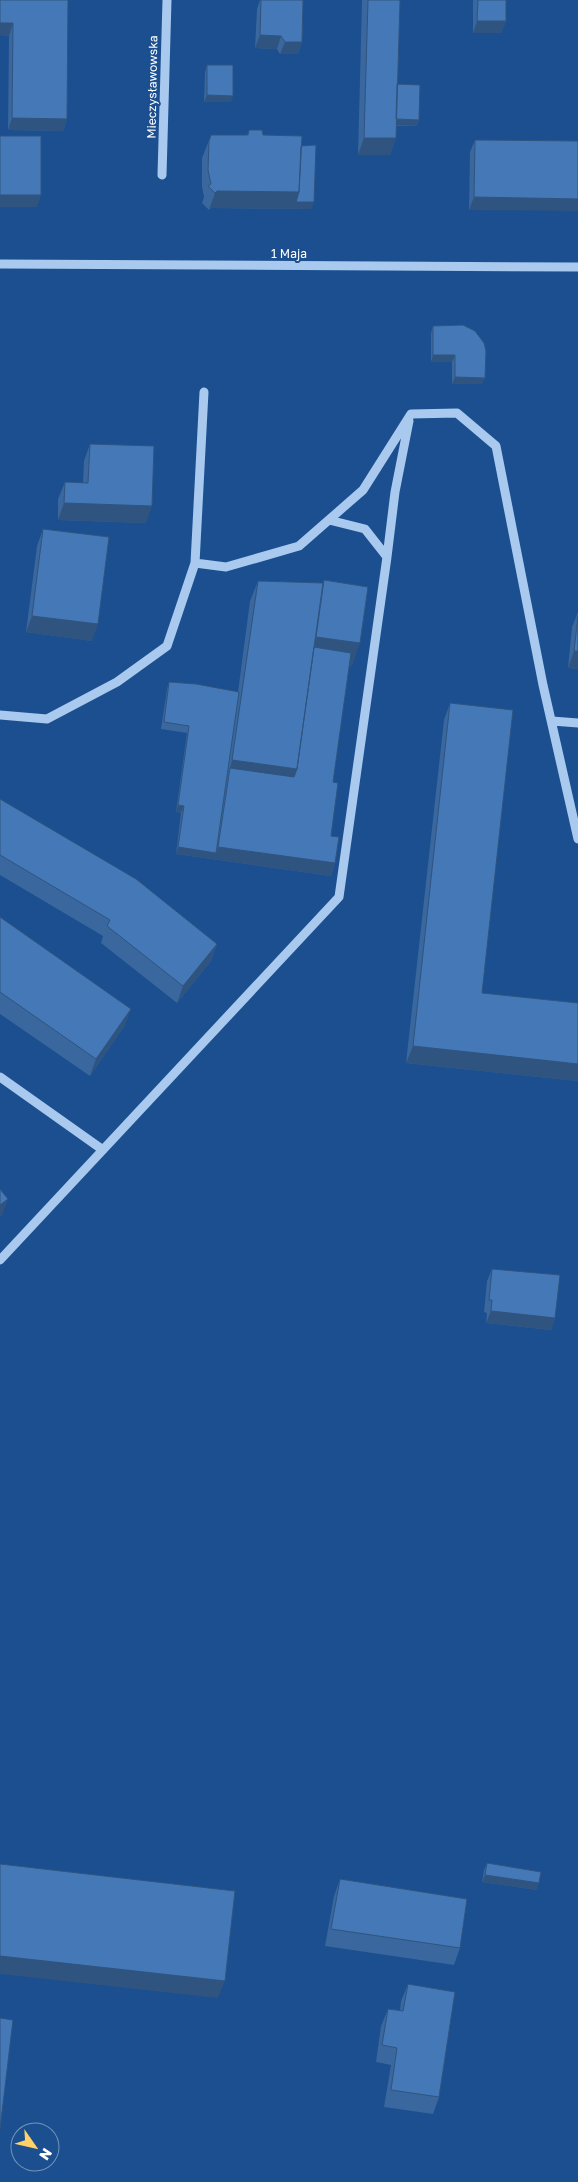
<svg xmlns="http://www.w3.org/2000/svg" width="578" height="2182" font-family="'Golos Text',sans-serif">
	<style>
		.lines { fill: none; stroke-linecap: round; stroke-linejoin: round }
		.minor { stroke: #a9c9ee; stroke-width: 9 }
		.wall { fill: #3a679d }
		.shaded-wall { fill: #305480 }
		.building { fill: #4478b7; stroke: #305480 }
		.labels { text-anchor: middle; dominant-baseline: central; stroke-width: 4; stroke-linejoin: round; paint-order: stroke }
		.street-label { font-size: 12px; fill: #fff; stroke: #1b4f8f }
	</style>
	<rect width="100%" height="100%" fill="#1b4f8f"/>
	<g class="lines">
		<path class="minor" d="M162,175L167,0
			M0,264L578,267
			M204,392L195,563L226,567L299,546L363,490L411,414L457,413L496,446L543,685L578,839
			M387,557L395,492L409,421
			M0,715L47,719L117,682L167,646L195,563
			M552,721L578,723
			M0,1077L103,1150
			M0,1260L339,897L387,557L365,529L329,520"/>
	</g>
	<path class="wall" d="M0,0L67,119L63,131L8,130L9,36L0,35Z
		M260,0H303L302,42L298,54H280L277,49L255,48L257,9Z
		M362,0H400L397,84L419,120L417,126H396V138L390,155H358Z
		M473,0H506V21L501,33H473Z
		M207,65L231,102H204L205,72Z
		M249,130L301,146L312,209L211,208L209,210L202,203L204,197L202,187V158L211,135H247Z
		M475,140L578,141L469,210L470,152Z
		M433,326L482,384H452V362H431V333Z
		M90,444L146,523L58,520V499L65,482L83,483L84,461Z
		M43,529L92,641L26,632L37,546Z
		M324,580L352,666L349,665L333,782L331,836L335,863L331,876L176,854L181,813L176,812L187,733L161,729L167,689L169,682L238,692L250,601L258,581L323,583Z
		M578,612V669L568,668L572,627Z
		M450,703L482,993L578,1003V1081L406,1063L444,720Z
		M0,799L217,944L211,961L177,1003L101,943L103,936L0,875Z
		M0,917L125,1025L90,1076L0,1014Z
		M492,1269L555,1318L551,1330L486,1323L487,1313L484,1312L487,1281Z
		M487,1863L537,1890L482,1882L484,1870Z
		M340,1879L460,1948L454,1965L325,1946L334,1896Z
		M408,1984L439,2097L433,2114L384,2107L391,2065L376,2062L381,2026L388,2009L400,2010L401,2001Z"/>
	<path class="shaded-wall" d="M477,21H506L501,33H473Z
		M0,23H13L9,36L0,35Z
		M260,35L281,36L277,49L255,48Z
		M285,42H302L298,54H280Z
		M207,95L233,96L231,102H204Z
		M12,118L67,119L63,131L8,130Z
		M394,119L419,120L417,126L391,125Z
		M364,138H396L390,155H358Z
		M217,191L299,192L314,202L312,209L211,208L209,210L215,193Z
		M0,195H41L37,207H0Z
		M474,197L578,199V211L469,210Z
		M433,355H455L452,362H431Z
		M455,377L485,378L482,384H452Z
		M64,503L152,506L146,523L58,520Z
		M32,616L98,624L92,641L26,632Z
		M316,637L360,643L352,666L310,660L312,647Z
		M574,651H578V669L568,668Z
		M232,760L297,769L290,789L230,768Z
		M178,805L184,806L181,813L176,812Z
		M178,847L216,853L218,847L335,863L331,876L176,854Z
		M217,944L211,961L177,1003L183,986Z
		M131,1009L125,1025L90,1076L96,1059Z
		M413,1046L578,1064V1081L406,1063Z
		M8,1199L2,1216L0,1217V1205Z
		M491,1311L555,1318L551,1330L486,1323Z
		M485,1875L539,1883L537,1890L482,1882Z
		M0,1956L225,1981L218,1998L0,1974Z"/>
	<path class="building" d="M0,0H68L67,119L12,118L13,23H0Z
		M261,0H303L302,42H285L281,36L260,35Z
		M368,0H400L396,138H364Z
		M478,0H506V21H477Z
		M207,65H233V96L207,95Z
		M397,84L420,85L419,120L396,119Z
		M249,130H262L263,135L302,136L299,192L217,191L215,193L208,186L211,184L208,170L209,141L211,135H248Z
		M0,136H41V195H0Z
		M475,140L578,141V199L474,197Z
		M316,145L314,202H296L299,192L301,146Z
		M463,325L475,331L484,343L486,351L485,378L455,377V355H433V326Z
		M90,444L154,446L152,506L64,503L65,482L88,483Z
		M43,529L109,537L98,624L32,616Z
		M324,580L368,587L360,643L316,637Z
		M258,581L323,583L297,769L232,760Z
		M578,616V651H574Z
		M314,647L351,653L333,782L338,783L331,836L339,837L335,863L218,847L230,768L294,777L297,769Z
		M169,682L196,684L239,692L216,853L178,847L184,806L178,805L189,726L164,722Z
		M450,703L513,710L482,993L578,1003V1064L413,1046Z
		M0,799L136,879L217,944L183,986L107,926L110,920L0,855Z
		M0,917L131,1009L96,1059L0,992Z
		M0,1189L8,1199L0,1205Z
		M492,1269L560,1275L555,1318L491,1311L492,1300H489Z
		M487,1863L541,1872L539,1883L485,1875Z
		M0,1864L235,1891L225,1981L0,1956Z
		M340,1879L467,1899L460,1948L331,1929Z
		M408,1984L455,1992L439,2097L391,2090L397,2048L382,2045L388,2009L403,2011Z
		M0,2018L13,2020L0,2129Z"/>
	<g class="labels">
		<g class="street-label">
			<text transform="translate(152 87) rotate(-89)">Mieczysławowska</text>
			<text x="289" y="253">1 Maja</text>
		</g>
	</g>
	<g transform="translate(35 2147) rotate(124)"><circle r="24" fill="#1b4f8f" stroke="#7695bc"/>
	<path d="M0-4L9 19L0 12L-9 19Z" fill="#ffd166"/>
	<text y="-8" font-size="14" font-weight="bold" text-anchor="middle" fill="#ffffff">N</text>
	</g>
</svg>
